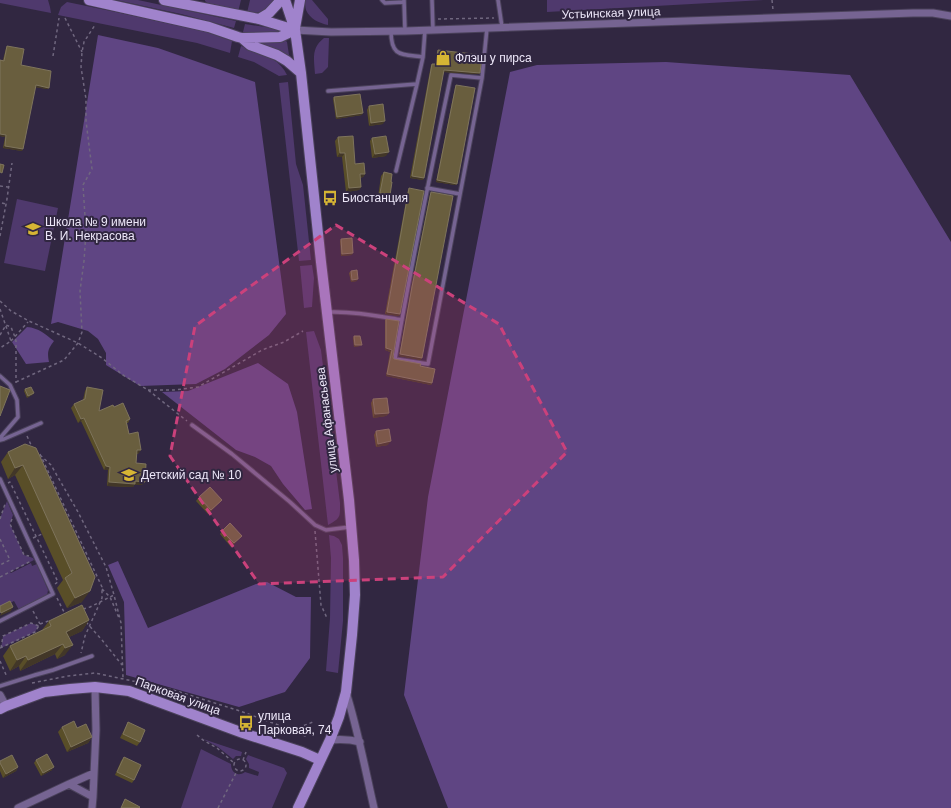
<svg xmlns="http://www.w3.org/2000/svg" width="951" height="808" font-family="Arial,sans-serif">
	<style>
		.green { fill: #4f396d }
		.forest { fill: #5f4583 }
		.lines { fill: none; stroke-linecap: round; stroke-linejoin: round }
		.lane-casing { stroke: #4b425b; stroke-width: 5.5 }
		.street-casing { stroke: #4b425b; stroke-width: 9 }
		.secondary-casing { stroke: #4b425b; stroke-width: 12 }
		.path { stroke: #70677f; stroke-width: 1.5; stroke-dasharray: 3 3; stroke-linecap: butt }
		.lane { stroke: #766492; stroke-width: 3.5 }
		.street { stroke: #766492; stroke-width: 7 }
		.secondary { stroke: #a083cc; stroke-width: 10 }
		.wall { fill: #594e28 }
		.shaded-wall { fill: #423728 }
		.building { fill: #695e3e; stroke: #7e745c }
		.marked { fill: #cb417b; fill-opacity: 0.2; stroke: #cb417b; stroke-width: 3; stroke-dasharray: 8 5; stroke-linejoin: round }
		.labels { text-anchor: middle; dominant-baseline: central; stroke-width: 4; stroke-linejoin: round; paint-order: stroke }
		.street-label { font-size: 12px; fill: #ede7f9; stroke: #312741 }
		.poi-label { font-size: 12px; fill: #ede7f9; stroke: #312741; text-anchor: start }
	</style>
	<rect width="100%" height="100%" fill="#312741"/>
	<path class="green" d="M0,0H48L50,7L51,13L0,3Z
		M116,0H138L236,21L234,28L181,14Z
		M205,0H241L238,12L210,5L205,1Z
		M250,0H274C269,11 259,14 247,13Z
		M305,0H312L328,19V25C319,23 310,19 306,10C305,7 305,3 305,0Z
		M547,0H764L547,12Z
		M67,2L116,12L207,32L232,41L230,53L197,43L58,15L61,7Z
		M245,24L278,29L281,31V32L271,33L243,32Z
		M324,38H329L328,67L322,73L315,74C314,59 311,48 324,38Z
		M248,41H286L287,42L289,55L288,58Z
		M241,46C258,52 279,57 287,75L279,76L254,62L238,57Z
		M288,82L296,164L303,185L311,260L299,261L279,83Z
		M17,199L58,208L45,271L4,263Z
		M312,265L314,278L312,307L304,308L300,266Z
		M314,331L321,350L340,503C340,517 341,518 328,525L306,332Z
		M7,501L13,515L10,524L24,555L33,558L34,560L10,572L11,573L31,563L32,566L37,564L48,590L47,596L19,610L14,601L0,608V518Z
		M329,535L334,536L339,539L342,545L343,558V621L338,673L326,671L330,618L331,558Z
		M31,623L39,626L35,632L1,648L3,636Z
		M203,739L242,752L241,756H236L233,759L218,747Z
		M201,749L231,764C231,773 238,777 245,772L258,776L259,772L249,768V764L246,759L248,755L284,768L287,773L272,808H181Z"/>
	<path class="forest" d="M98,35L158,48L255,82L286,314L269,335L225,369L196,384L140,386L106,365V353L98,339L88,331L58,322L51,324Z
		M666,62L850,75L951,242V808H448L404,695L428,497L510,72L537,65Z
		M27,327C39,328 45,334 54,341C48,349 47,352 49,362L26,364L12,342Z
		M258,363L288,384L297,412L312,509L305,510L283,484L271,466L255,457L236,450L162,392L188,391Z
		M118,561L148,628L256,584L267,582L296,597H311L310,658L285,692L239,707L126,675L124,602L108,565Z"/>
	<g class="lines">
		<g class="lane-casing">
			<path id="lane" d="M382,0L385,3L404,2
				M404,0L405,31
				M432,0L433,30
				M498,0L502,27
				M391,31C391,57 401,54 423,57
				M482,78L451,75C431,170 411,264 395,359L428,364L482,78L487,28
				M328,91L417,84
				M396,171L417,84L423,57L425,30
				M427,188L460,194
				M328,312C353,311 377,316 402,320
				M0,376L10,385L17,400L18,417L0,438
				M192,425L232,454L290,502L315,525L326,530L350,527
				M0,440L4,439L41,423
				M0,479L53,594L0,621
				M0,686L35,675L53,670L92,656"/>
		</g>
		<g class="street-casing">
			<path id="street" d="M295,30L331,32L405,31L913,13H933L951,16
				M346,692C358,730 365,769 374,808
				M0,695L6,706
				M330,740C341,739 349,739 360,742
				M69,784L94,773
				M93,797L96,730L95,687
				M18,808L69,784L93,797L92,808"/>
		</g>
		<g class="secondary-casing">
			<path id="secondary" d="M89,0L209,27L238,37L242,38L250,45L277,55L287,61L301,73
				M164,0L259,19L295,30
				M285,0L295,30L301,73L321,262L349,500L354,560L355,595L352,635L346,692L339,717L330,740L298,808
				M259,19L269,13L281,0
				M295,28L300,0
				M242,38L280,37L295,30
				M0,709L6,706L44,692L70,689L95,687L129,691L243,733L302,752L320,760"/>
		</g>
		<path class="path" d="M772,0L773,10
			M65,18L82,52
			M438,19L494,18
			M53,56L59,18
			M0,186L8,187
			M2,203L6,204
			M0,236L7,199L12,163
			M0,301L11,311L29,321L78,343L102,358L123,375L148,390L187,421
			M0,309L11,341L0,348
			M0,335L6,325L11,327L15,337L16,341V383
			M11,341L28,322
			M16,382L64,360L78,343L82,332L80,291L84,261L86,232L83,185L92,169L86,121V99L81,67L82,52L84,42L95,25
			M148,390H174L198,387L262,350L284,342L303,331
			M27,436L32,447
			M40,454L102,587V598L85,636L81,653
			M40,455L51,465L78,512L106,567L114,595L121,623L123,678
			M8,483L10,482L58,582L55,584
			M0,519L5,504
			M12,519L10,524L24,555L29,556
			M315,531L321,605L327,618
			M33,538L42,534
			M0,539L10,560L0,565
			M0,577L31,561
			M102,589L110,597L119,618
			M57,598L65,614
			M83,609L90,607L114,595
			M33,611L40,624
			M86,622L102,640L122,665
			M0,648L35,632L40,624L51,620
			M1,648L3,636L31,623L39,626
			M0,661L7,677
			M32,683L68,676L95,673L170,689L240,711L292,730L313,722
			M292,730L307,737
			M197,735L203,740L217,748L234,763
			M234 765a6 6 0 1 1 12 0a6 6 0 1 1-12 0Z
			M243,760L246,752
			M218,808L237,771"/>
		<use href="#lane" class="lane"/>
		<use href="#street" class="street"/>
		<use href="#secondary" class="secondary"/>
	</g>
	<path class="wall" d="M7,46L21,65L49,88L47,89L35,87L22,151L3,148L5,137L0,136V60H3L6,48Z
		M438,50L479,74L443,72L423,180L410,178L431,65L432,64H435L437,52Z
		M456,85L457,184L455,185L436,182L455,87Z
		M334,97L362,115L336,119L333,99Z
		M369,106L383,124L369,126L367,110Z
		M338,137L355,164L365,174L363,177L360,178L361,187L359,190L346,192L342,157H337L335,141Z
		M372,138L386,156L372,158L370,141Z
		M384,172L387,199L378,197L381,176Z
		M409,188L400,314L399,316L385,314L408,190Z
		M431,192L421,360L399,356L411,288L430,194Z
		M341,239L352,255L341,256L340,241Z
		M351,271L357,281L351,282L349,273Z
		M386,319L394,359L420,366L432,383L431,385L386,376L390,352L385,350V320Z
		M354,336L360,346L354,347L353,338Z
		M87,387L99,411L114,407L130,419L128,423H127L129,434L139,453L137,454L136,463L142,485H134L133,487L107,486L108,470H104L81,421L78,423L71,408L74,404L83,400L85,391Z
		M25,389L34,393L32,395L27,398L24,391Z
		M373,399L389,413L386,416L373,418L371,403Z
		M376,431L388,445L376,447L374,435Z
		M25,444L82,602L67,608L57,588L63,580L15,475L8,479L1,462L8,452Z
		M199,497L222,500L208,514L196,501Z
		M222,531L239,539L231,547L220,534Z
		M89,620L82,631L69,637L65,655L57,659L55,654L20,671L19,666L10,671L3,656L10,646L42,630L49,621Z
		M128,722L140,742L137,746L120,738Z
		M62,727L77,728L92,737L88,743L67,752L58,732Z
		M124,757L134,780L132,783L115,775L121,761Z
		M36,760L52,770L41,776L34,763Z
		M0,761L18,767L16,771L3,778L0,771Z"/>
	<path class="shaded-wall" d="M444,70L480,73L479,74L442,72Z
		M36,85L49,88L47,89L34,87Z
		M363,113L362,115L336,119L337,117Z
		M385,121L383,124L369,126L371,123Z
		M0,134L6,135L5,137L0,136Z
		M5,146L23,149L22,151L3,148Z
		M389,152L386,156L372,158L375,154Z
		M340,153H345L342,157H337Z
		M360,174H365L363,177L357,178Z
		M412,176L424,178L423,180L410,178Z
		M437,180L457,184L455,185L436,182Z
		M361,187L359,190L346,192L349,188Z
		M380,193L390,195L387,199L378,197Z
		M353,253L352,255L341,256L342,254Z
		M358,279L357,281L351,282L352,280Z
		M387,312L400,314L399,316L385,314Z
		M355,345H362L360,346L354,347Z
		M386,348L392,350L390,352L385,350Z
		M400,354L422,358L421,360L399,356Z
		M387,374L432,383L431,385L386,376Z
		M34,393L32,395L27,398L28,396Z
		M389,413L386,416L373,418L375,414Z
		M84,418L81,421L78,423L81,419Z
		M391,441L388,445L376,447L378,444Z
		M137,450H141L139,453L134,454Z
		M23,465L15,475L8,479L15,468Z
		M106,466L110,467L108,470H104Z
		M135,481L145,482L142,485H134L133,487L107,486L109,482Z
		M222,500L208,514L211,510Z
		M242,536L231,547L234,543Z
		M90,591L82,602L67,608L75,598Z
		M13,607L11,611L0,616L1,613Z
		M89,620L82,631L59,642L66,632Z
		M63,644L55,654L20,671L28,660Z
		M73,645L65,655L57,659L65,648Z
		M26,656L19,666L10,671L17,660Z
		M92,737L88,743L67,752L71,747Z
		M18,767L16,771L3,778L6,774Z
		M54,767L52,770L41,776L43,773Z"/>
	<path class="building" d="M7,46L24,49L21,65L51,71L49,88L36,85L23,149L5,146L6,135L0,134V60L4,61Z
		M438,50L482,55L480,73L444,70L424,178L412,176L432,64H436Z
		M456,85L475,88L457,184L437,180Z
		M360,94L363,113L337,117L334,97Z
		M383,104L385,121L371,123L369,106Z
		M353,136L355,164L364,163L365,174H360L361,187L349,188L345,153H340L338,137Z
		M386,136L389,152L375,154L372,138Z
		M0,164L4,165L2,173L0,172Z
		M384,172L392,174L391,182H392L390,195L380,193Z
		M409,188L424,191L400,314L387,312Z
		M431,192L453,196L422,358L400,354L412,287Z
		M352,238L353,253L342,254L341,239Z
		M357,270L358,279L352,280L351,271Z
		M386,319L399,321L393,357L394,359L421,364L420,366L435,369L432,383L387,374L392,350L386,348Z
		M354,336H360L362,345H355Z
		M0,386L10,390L0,416Z
		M31,387L34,393L28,396L25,389Z
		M87,387L103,390L99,411L113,405L114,407L123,403L130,419L126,421L129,434L138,432L141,450H137L136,463L146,464L145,482L135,481V484L109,482L110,467L106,466L84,418L81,419L74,404L85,399Z
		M387,398L389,413L375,414L373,399Z
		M389,429L391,441L378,444L376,431Z
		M25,444L36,448L95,577L90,591L75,598L65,578L72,573L23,465L15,468L8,452Z
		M210,487L222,500L211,510L199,497Z
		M230,523L242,536L234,543L222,531Z
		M10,601L13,607L1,613L0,611V606Z
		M82,605L89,620L66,632L73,645L65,648L63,644L28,660L26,656L17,660L10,646L51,626L49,621Z
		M74,721L77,728L86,724L92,737L71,747L62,727Z
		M128,722L145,730L140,742L123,734Z
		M47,754L54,767L43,773L36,760Z
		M12,755L18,767L6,774L0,763V761Z
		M124,757L141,765L134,780L117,772Z
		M125,799L140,807L139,808H121Z"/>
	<path class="marked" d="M336,225L499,324L567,452L443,577L259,584L170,456L195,326Z"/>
	<defs>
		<g id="shop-bare" transform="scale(1.2)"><path d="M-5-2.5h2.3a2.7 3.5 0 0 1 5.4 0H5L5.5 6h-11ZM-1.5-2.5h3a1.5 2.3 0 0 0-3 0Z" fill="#d6b534" stroke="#312741" stroke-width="2.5" paint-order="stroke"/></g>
		<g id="bus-bare" transform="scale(1.2)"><path d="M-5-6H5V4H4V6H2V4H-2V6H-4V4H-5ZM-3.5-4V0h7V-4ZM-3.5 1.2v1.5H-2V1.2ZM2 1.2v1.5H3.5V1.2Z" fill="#d6b534" stroke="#312741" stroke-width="2.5" paint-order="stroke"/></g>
		<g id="school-bare" transform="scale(1.2)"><path d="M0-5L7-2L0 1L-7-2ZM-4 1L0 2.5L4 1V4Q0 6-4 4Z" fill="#d6b534" stroke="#312741" stroke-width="2.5" paint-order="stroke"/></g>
	</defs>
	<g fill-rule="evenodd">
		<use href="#shop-bare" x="443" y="58"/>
		<use href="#bus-bare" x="330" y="198"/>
		<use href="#school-bare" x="33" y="229"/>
		<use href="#school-bare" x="129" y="475"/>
		<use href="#bus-bare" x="246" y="723"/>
	</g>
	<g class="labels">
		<g class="street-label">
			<text transform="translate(611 13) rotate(-2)">Устьинская улица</text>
			<text transform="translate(327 420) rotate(-97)">улица Афанасьева</text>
			<text transform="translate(178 696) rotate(20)">Парковая улица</text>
		</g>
		<g class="poi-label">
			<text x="455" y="58">Флэш у пирса</text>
			<text x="342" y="198">Биостанция</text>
			<text x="45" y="222">Школа № 9 имени<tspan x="45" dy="14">В. И. Некрасова</tspan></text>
			<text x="141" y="475">Детский сад № 10</text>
			<text x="258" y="716">улица<tspan x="258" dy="14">Парковая, 74</tspan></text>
		</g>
	</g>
</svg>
